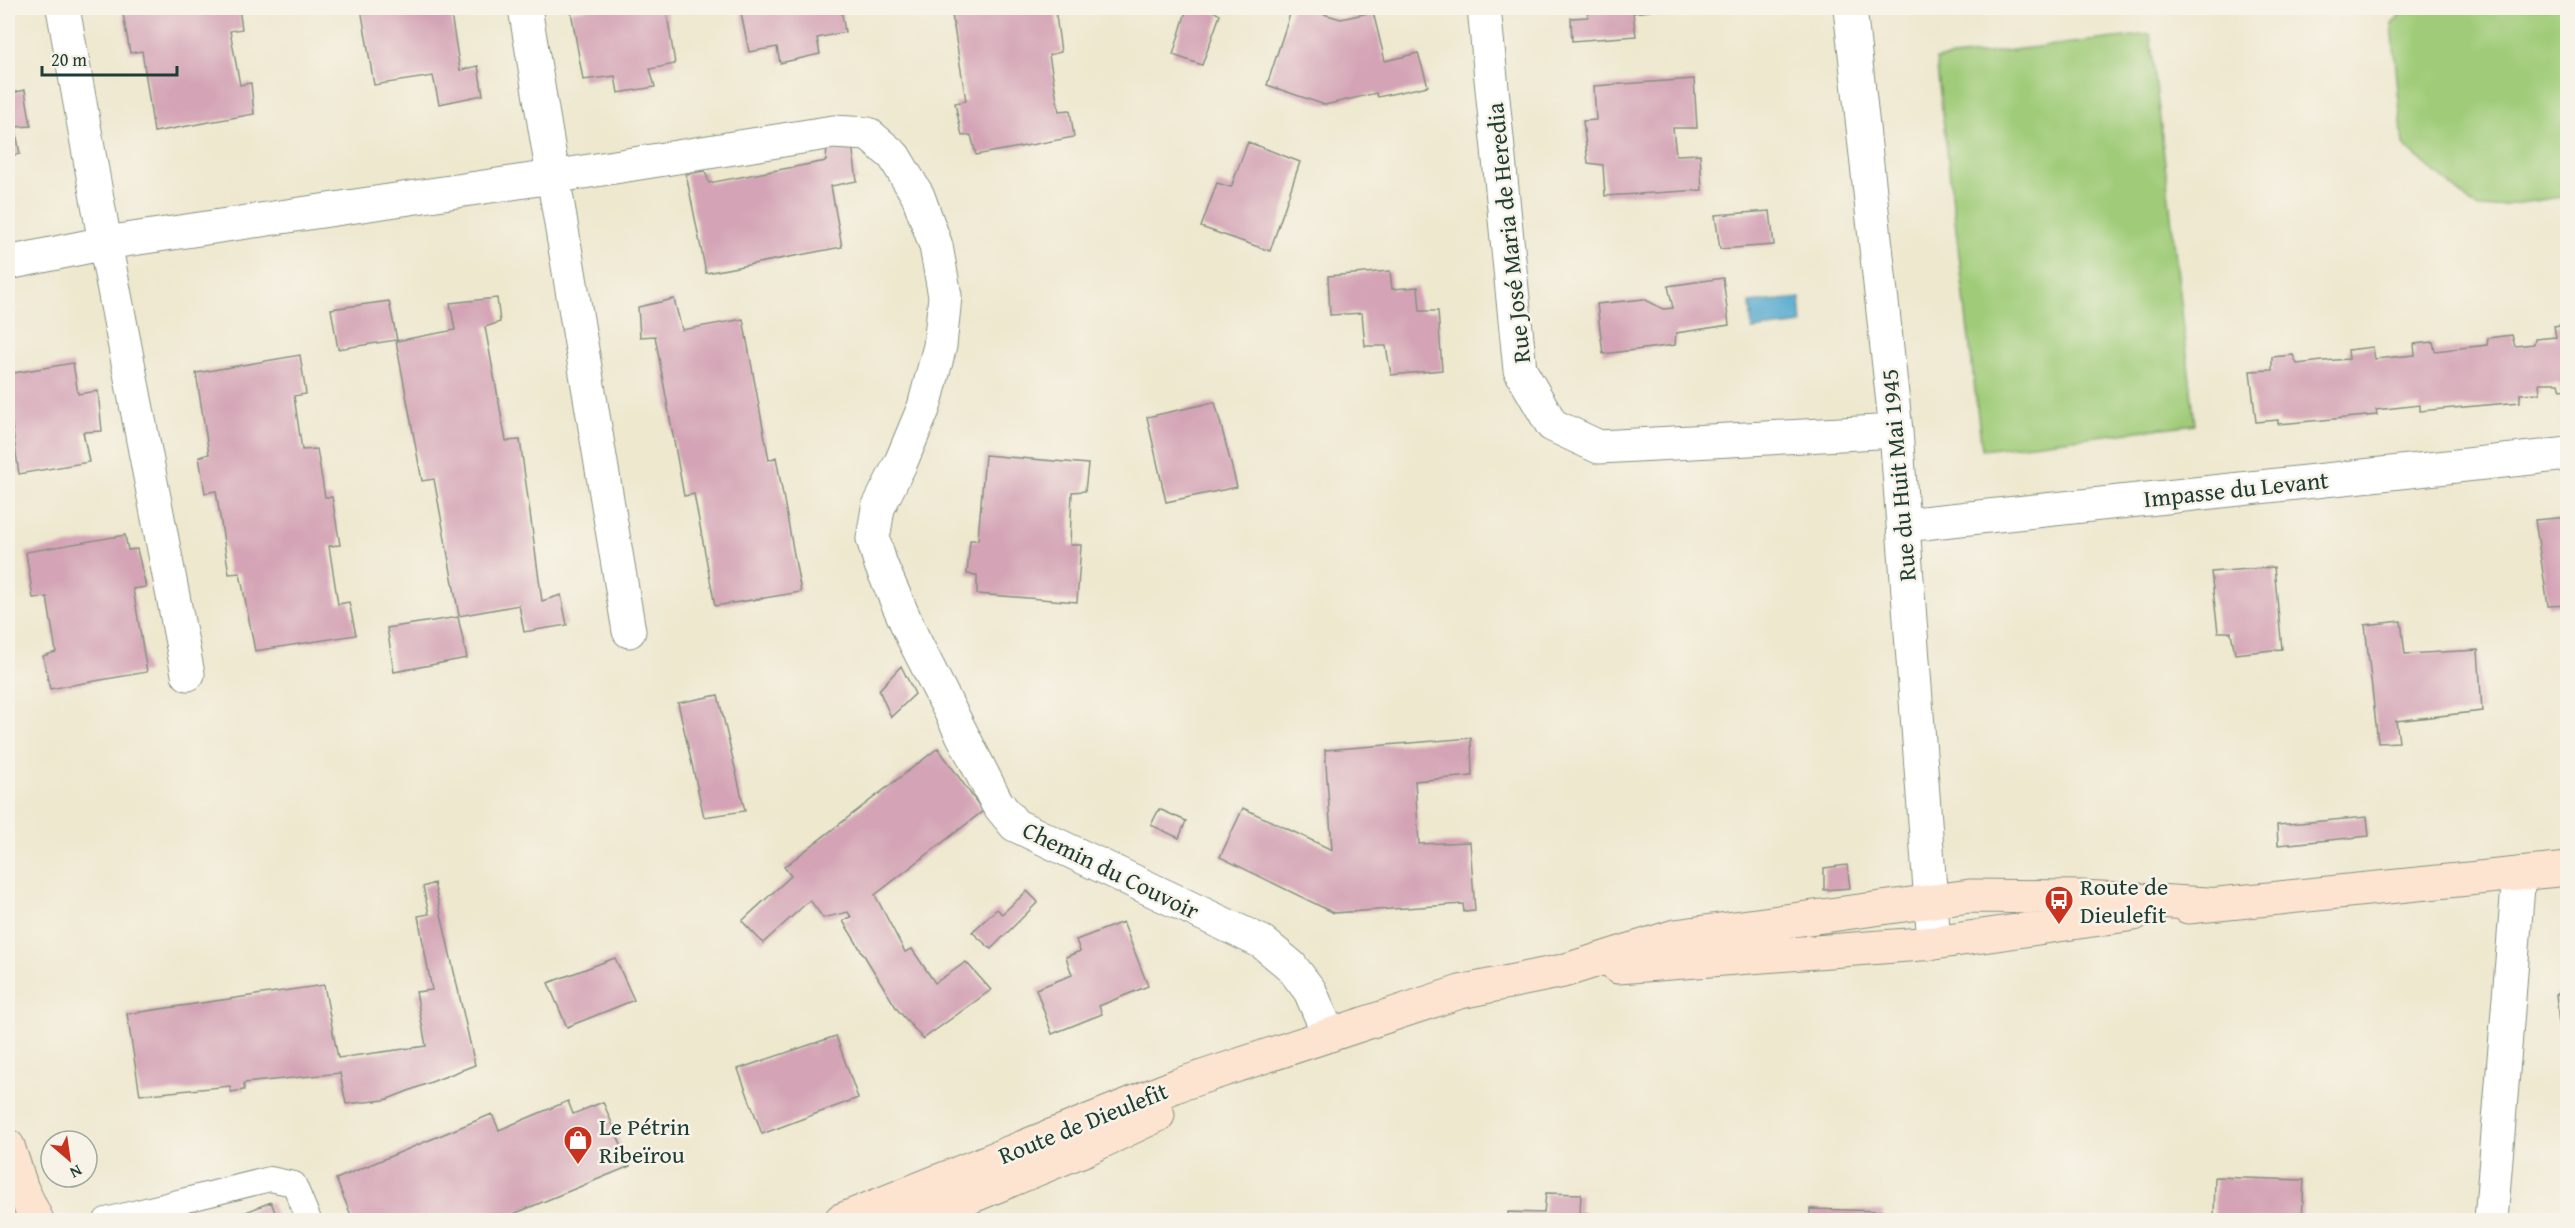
<svg xmlns="http://www.w3.org/2000/svg" width="2575" height="1228" font-family="'Gentium Book Plus',serif">
	<style>
		.green { fill: #a0cc79; stroke: #608456; stroke-width: 1.5 }
		.water { fill: #53a8cf; stroke: #397282; stroke-width: 1.5 }
		.building { fill: #d4a4b6 }
		.lines { fill: none; stroke-linecap: round; stroke-linejoin: round }
		.lane-casing { stroke: #869282; stroke-width: 26 }
		.street-casing { stroke: #869282; stroke-width: 35 }
		.secondary-casing { stroke: #869282; stroke-width: 35 }
		.lane { stroke: #fff; stroke-width: 24 }
		.street { stroke: #fff; stroke-width: 33 }
		.secondary { stroke: #fde4d1; stroke-width: 33 }
		.labels { text-anchor: middle; dominant-baseline: central; stroke-width: 5; stroke-linejoin: round; paint-order: stroke }
		.street-label { font-size: 24px; fill: #1f3d34; stroke: #f7f3e8 }
		.poi-label { font-size: 24px; fill: #1f3d34; stroke: #f7f3e8; text-anchor: start }
	</style>
	<rect width="100%" height="100%" fill="#f7f3e8"/>
	<filter id="ink" filterUnits="userSpaceOnUse"><feTurbulence type="fractalNoise" baseFrequency=".0167" numOctaves="2"/><feDisplacementMap in="SourceGraphic" scale="12" xChannelSelector="R" yChannelSelector="G"/><feConvolveMatrix kernelMatrix="1 2 1 2 8 2 1 2 1" color-interpolation-filters="sRGB"/></filter>
	<filter id="wash" filterUnits="userSpaceOnUse"><feTurbulence type="fractalNoise" baseFrequency=".008" numOctaves="4" result="noise"/><feDisplacementMap in="SourceGraphic" scale="24" xChannelSelector="R" yChannelSelector="G"/><feGaussianBlur stdDeviation="1.35" result="paint"/><feColorMatrix in="noise" values="0 0 0 0 0 0 0 0 0 0 0 0 0 0 0 0 0 1.4 0 .05"/><feComposite in="paint" operator="in"/></filter>
	<g filter="url(#wash)">
		<rect width="100%" height="100%" fill="#eee8cf"/>
		<path class="green" d="M2406,8H2567V196L2478,209L2403,145L2392,24Z
			M2150,34L2195,424L1982,450L1936,59Z"/>
		<path class="water" d="M1800,298L1802,324L1752,330L1750,303Z"/>
		<g id="blocks">
			<path class="building" d="M129,8H239L242,29L230,31L240,85L251,83L254,114L154,132L142,51L130,53L123,14L130,12Z
				M361,8H450L460,70L478,66L483,95L439,104L433,76L374,85Z
				M589,8H666L675,64L650,69L655,87L618,93L615,76L583,80L571,11Z
				M740,8H841L845,32L817,38L820,54L780,63L777,47L749,52Z
				M999,8H1055L1061,52L1049,55L1059,111L1070,110L1074,137L976,155L971,135L962,136L955,103L966,101L952,15Z
				M1187,8H1208L1220,15L1202,65L1173,55Z
				M1292,8H1302L1341,19L1373,12L1385,61L1418,53L1428,86L1378,97L1376,93L1325,105L1267,85Z
				M1587,8H1650V11L1633,13L1636,36L1572,41L1571,18L1588,17Z
				M1694,79L1697,128H1673L1676,155L1700,154L1702,190L1605,196L1603,165L1588,163L1583,121L1596,120L1594,86Z
				M25,90L31,126L15,127L20,154L8,156V94Z
				M1248,142L1300,162L1270,251L1201,227L1217,183L1231,187Z
				M852,144L857,181L831,186L842,247L706,273L686,174L705,171L709,183L826,161L827,147Z
				M1770,211L1774,245L1720,249L1715,215Z
				M1390,271L1392,289L1418,287L1420,311H1438L1442,370L1391,375L1386,346H1365L1362,313L1330,315L1328,276Z
				M1723,278L1729,325L1676,333L1675,345L1603,354L1597,304L1644,299L1663,309L1673,308L1668,286Z
				M497,298L500,322L485,327L506,441L520,440L542,601L561,595L567,625L524,632L519,605L459,616L434,479L422,481L396,341L455,330L450,303Z
				M674,299L682,330L743,319L769,460L776,457L801,592L715,606L694,494L684,496L655,336L640,337L638,307Z
				M389,301L397,340L338,349L331,309Z
				M2568,324V389L2561,390L2559,383H2539L2540,393L2520,394V402L2420,411V405L2376,410L2377,415L2278,424V420L2256,422L2250,371L2272,370V357L2293,355L2297,364L2323,361L2349,359L2348,350L2373,347L2375,359L2415,355L2414,344L2433,342L2435,351L2487,345L2488,338L2512,335L2515,346L2534,344L2535,339L2556,337L2554,326Z
				M300,355L306,394L294,396L302,450L317,449L325,497H332L340,545L329,546L338,604L349,602L356,635L255,651L240,573L229,574L216,491L205,493L199,457L209,454L196,373Z
				M73,363L78,394L98,391L102,431L83,432L89,462L19,474L8,398V374Z
				M1215,402L1237,487L1166,502L1147,417Z
				M985,455L1088,464L1085,491L1072,492L1070,545H1081L1077,602L977,594V575L967,574L970,540H978Z
				M2568,517V605L2548,606L2535,520Z
				M125,535L128,550L137,549L146,587L133,589L147,672L50,689L43,656L56,652L47,597L33,598L26,552Z
				M2274,567L2282,649L2235,654L2231,632H2218L2211,572Z
				M458,617L467,658L394,672L387,628Z
				M2401,621L2405,654L2478,650L2482,711L2396,721L2399,742L2378,743L2365,625Z
				M901,666L915,694L891,717L879,690Z
				M718,695L745,811L704,817L678,703Z
				M1471,738L1472,776L1415,781L1419,844L1470,842L1475,911L1464,912L1463,904L1334,913L1220,857L1243,808L1332,850L1325,750Z
				M938,748L983,811L875,895L905,952L912,949L935,983L966,962L991,990L923,1039L897,1009L843,921L851,917L848,912L823,918L810,900L763,943L742,921L791,876L784,867Z
				M1159,809L1186,821L1179,838L1151,825Z
				M2367,817L2369,836L2278,845L2277,825Z
				M1847,865L1850,888L1824,890V868Z
				M434,883L475,1065L385,1100L346,1104L340,1073L244,1083V1090L231,1092L230,1086L140,1095L127,1014L324,985L338,1058L426,1046L416,992L432,990L418,916L429,914L423,887Z
				M1027,891L1038,902L991,949L972,932L997,909L1002,914Z
				M1123,922L1148,986L1099,1006L1102,1014L1052,1034L1036,989L1072,975L1066,957L1080,951L1076,940Z
				M615,958L634,1000L567,1027L548,983Z
				M2568,993V1033L2560,1034L2556,994Z
				M836,1036L858,1098L762,1134L738,1069Z
				M568,1101L573,1114L603,1102L630,1166L499,1220H353L336,1179L492,1114L499,1130Z
				M2215,1177L2304,1180L2302,1220H2214Z
				M1546,1193L1581,1194L1580,1213H1589V1220H1508V1212L1544,1213Z
				M271,1202L278,1220H226Z
				M1810,1209L1883,1211V1220H1810Z"/>
		</g>
	</g>
	<g filter="url(#ink)">
		<use href="#blocks" fill-opacity="0" stroke="#869282" stroke-width="1.5"/>
		<g class="lines">
			<g class="lane-casing">
				<path id="lane" d="M106,1220L270,1179L294,1184L309,1220"/>
			</g>
			<g class="street-casing">
				<path id="street" d="M63,8L105,243L188,674
					M525,8L629,631
					M1484,8L1520,370L1552,425L1599,447L1896,431
					M1850,8L1896,431L1934,943
					M8,263L105,243L552,177L833,132L868,134L894,156L918,196L936,246L945,296L940,346L924,407L901,462L878,508L873,539L881,565L912,636L997,803L1015,825L1262,942L1291,966L1310,991L1329,1035
					M1904,525L2568,454
					M2491,1220L2519,874"/>
			</g>
			<g class="secondary-casing">
				<path id="secondary" d="M2188,907L2568,869
					M1618,967L1934,943L2134,914
					M8,1146L22,1189L37,1220
					M841,1220L1178,1085L1460,992L1563,971L1675,936L1970,896L2083,897L2208,904
					M915,1220L1088,1148L1158,1115"/>
			</g>
			<use href="#lane" class="lane"/>
			<use href="#street" class="street"/>
			<use href="#secondary" class="secondary"/>
		</g>
	</g>
	<defs>
		<g id="bus-pin" transform="scale(1.5)"><path d="M0 17L-7.5 6A9.5 9.5 0 1 1 7.5 6Z" fill="#c8321e" stroke="#f7f3e8"/><path d="M-5-6H5V4H4V6H2V4H-2V6H-4V4H-5ZM-3.5-4V0h7V-4ZM-3.5 1.2v1.5H-2V1.2ZM2 1.2v1.5H3.5V1.2Z" fill="#fff"/></g>
		<g id="shop-pin" transform="scale(1.5)"><path d="M0 17L-7.5 6A9.5 9.5 0 1 1 7.5 6Z" fill="#c8321e" stroke="#f7f3e8"/><path d="M-5-2.5h2.3a2.7 3.5 0 0 1 5.4 0H5L5.5 6h-11ZM-1.5-2.5h3a1.5 2.3 0 0 0-3 0Z" fill="#fff"/></g>
	</defs>
	<g fill-rule="evenodd">
		<use href="#bus-pin" x="2059" y="900"/>
		<use href="#shop-pin" x="578" y="1140"/>
	</g>
	<g class="labels">
		<g class="street-label">
			<text transform="translate(1508 233) rotate(-96)">Rue José Maria de Heredia</text>
			<text transform="translate(1898 475) rotate(-95)">Rue du Huit Mai 1945</text>
			<text transform="translate(2236 489) rotate(-6)">Impasse du Levant</text>
			<text transform="translate(1111 870) rotate(26)">Chemin du Couvoir</text>
			<text transform="translate(1083 1123) rotate(-22)">Route de Dieulefit</text>
		</g>
		<g class="poi-label">
			<text x="2080" y="886">Route de<tspan x="2080" dy="28">Dieulefit</tspan></text>
			<text x="599" y="1126">Le Pétrin<tspan x="599" dy="28">Ribeïrou</tspan></text>
		</g>
	</g>
	<rect width="2575" height="1228" fill="none" stroke="#f7f3e8" stroke-width="30"/>
	<g transform="translate(69 1159) rotate(151)"><circle r="28" fill="#f7f3e8" stroke="#a1aaa0" stroke-width="1.5"/>
	<path d="M0-4.5L10 22L0 15L-10 22Z" fill="#c8321e"/>
	<text y="-9" font-size="16" font-weight="bold" text-anchor="middle" fill="#1f3d34">N</text>
	</g>
	<path d="M42 66v9h135v-9" fill="none" stroke="#1f3d34" stroke-width="3"/>
	<text x="51" y="66" font-size="18" fill="#1f3d34" stroke="#f7f3e8" stroke-width="4.5" paint-order="stroke">20 m</text>
</svg>
